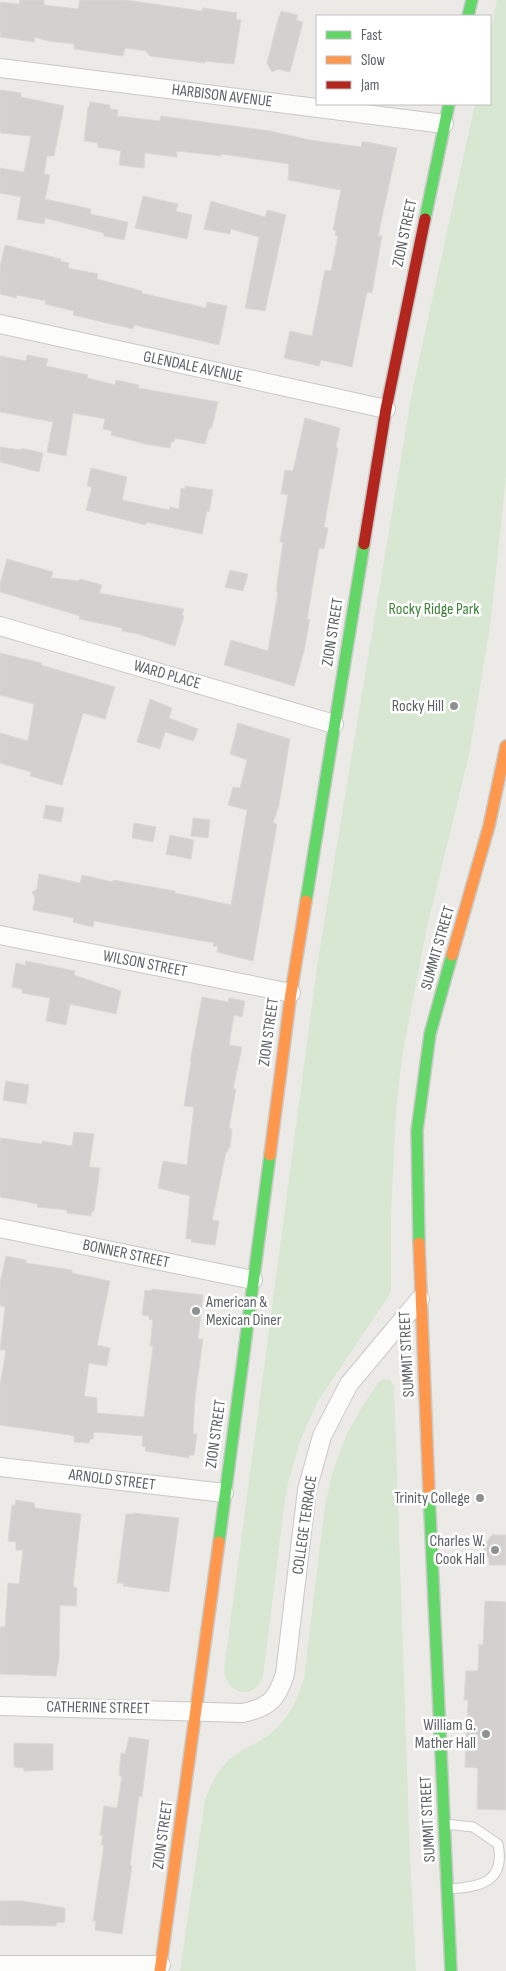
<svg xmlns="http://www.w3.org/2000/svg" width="506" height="1971" font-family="'Sofia Sans Condensed',sans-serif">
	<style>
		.green { fill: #d7e7d2 }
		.building { fill: #d3d1cf; stroke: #dbd9d6 }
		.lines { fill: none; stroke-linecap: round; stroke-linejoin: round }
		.lane-casing { stroke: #c8c9c8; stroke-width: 11 }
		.street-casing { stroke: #c8c9c8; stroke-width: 20 }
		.fast-casing { stroke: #c8c9c8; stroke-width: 14 }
		.slow-casing { stroke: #c8c9c8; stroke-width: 14 }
		.jam-casing { stroke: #c8c9c8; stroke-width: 14 }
		.lane { stroke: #fcfcfb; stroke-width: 9 }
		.street { stroke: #fcfcfb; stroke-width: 18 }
		.fast { stroke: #63d668; stroke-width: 11 }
		.slow { stroke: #ff974d; stroke-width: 11 }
		.jam { stroke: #b3261e; stroke-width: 11 }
		.poi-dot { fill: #8e9192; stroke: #fff; stroke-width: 2 }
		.labels { text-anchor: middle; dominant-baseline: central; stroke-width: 5; stroke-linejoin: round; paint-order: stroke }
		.street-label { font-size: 16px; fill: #5c6164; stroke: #fff }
		.park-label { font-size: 16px; fill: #3b8236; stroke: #fff }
		.poi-label { font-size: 16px; fill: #5c6164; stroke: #fff; text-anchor: end }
	</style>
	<rect width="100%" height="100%" fill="#eceae6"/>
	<path class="green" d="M497,0H506V475L491,619L469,755L427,927L402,1056L396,1112L391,1214V1290L388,1297L318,1401L301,1439L289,1479L285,1499L263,1676C254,1701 227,1695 224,1670L318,960L412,392L475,104H490V35Z
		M384,1379L390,1380L394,1387L410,1859L416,1971H180L205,1800C211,1786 215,1773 226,1763C235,1753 247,1748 258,1742C284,1727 296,1706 304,1678L325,1505L333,1470L346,1436L363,1405L379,1382Z"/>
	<path class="building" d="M20,0H44V5L78,9L80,0H126L202,11L203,8L237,13L236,19L241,20L234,64L205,61V63L150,56L146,51L125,48L123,56L74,49V44L48,41L35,37L34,42L0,37V2L19,4Z
		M281,11L298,15L296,20L303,22L290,72L278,69L272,72L267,63L279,16H280Z
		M0,90L21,93V97L64,106L54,156H47L44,174L50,175L45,199L91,209L90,214L128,222L124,240L104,236V233L45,218L44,224L17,219L21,197L0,193V168L24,172L31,136L0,133Z
		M90,102L110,105V109L118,110L117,116L160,121L161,116L270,131L310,140L361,147L362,142H367L397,148L378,236H382L372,293L367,292L352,367L321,360L319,366L284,358L290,331L312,336L325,270L331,271L338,236L335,235L336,231L333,230L341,190L288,180L289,164L221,154V156L177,151V157L145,153L144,168L119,165L121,151L98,147V143L84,141L88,107H89Z
		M143,196L178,204L176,211L192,215L187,239L135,228Z
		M211,201L265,217L267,210L286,215L265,311L245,308L259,237L231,229L230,234L204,229Z
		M5,245L61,259L60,261L69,263L68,268L98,274L97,279L142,291L141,293L206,308L207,302L227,306L219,345L134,325L133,329L73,315L74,311L45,304L46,301L17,295L16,298L0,294V267Z
		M27,355L48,359L46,366L88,375L87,378L115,385L116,380L139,385L138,388L218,402L214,419L211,429H209L205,444L175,438L174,442H171L170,448L145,444L111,435L112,431L103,429L105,419L73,413L66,456L47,452L53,422L0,412V356L26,361Z
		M305,418L340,428L336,447L338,448L324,527L328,528L324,549L319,548L307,619H310L304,651L294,686L224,665L231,640L268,651L278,592L276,591L283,542H280L288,495L281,494L285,470L293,471Z
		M0,447L21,450V448L43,453L39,472L0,462Z
		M91,468L127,477L122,500L169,510L170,507L179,509L181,488L185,489V486L213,490L209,512L207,511L202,534L146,522V525L86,510L92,487L87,486Z
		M7,559L53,572L51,578L79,581L80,579L102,585L99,593L184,609L182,615L184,616L175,646L138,634L122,631V628L79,619L80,616L0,592V584Z
		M230,570L248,574L243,591L225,587Z
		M0,653L42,663L41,665L115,687L105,719L83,713L62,785L30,776L31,772L0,763V733L28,741L34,704L0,695Z
		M150,699L172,708L169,718L198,729L193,741L165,732L160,749L137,742Z
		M238,723L290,739L279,805L273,823L277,824L253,961L217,952L218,947L213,946L214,943L94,921L93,927L73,922L74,918L33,910L35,898L32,892L37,889L39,874L80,883L82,875L113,882V880L175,891V893L231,905L247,810L228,805L233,787L240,788L247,760L230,754Z
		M46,805L64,808L61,822L43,818Z
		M193,818L210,820L208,838L191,836Z
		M134,823L156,827L153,842L132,838Z
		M170,835L194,840L191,859L166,854Z
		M26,961L75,971L74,975L121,991L116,1014L70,1004L66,1025L46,1021L50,998L22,993V989L12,987L16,963L25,965Z
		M202,997L228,1002L229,998L245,1001L242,1017L234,1015L229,1045L242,1047L233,1089H236L229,1128L232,1129L230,1148H228V1152H226L212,1220L219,1221L215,1245L191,1242L192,1239H186L190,1196L158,1188L163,1161L187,1165L194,1107L184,1106L191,1062H190Z
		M6,1081L29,1085L26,1104L3,1100Z
		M74,1132L94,1134L89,1167L100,1168L94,1211H92L91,1216L67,1213V1210L37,1207L38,1204L0,1197V1138L42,1144V1141L72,1146Z
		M6,1256L26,1260V1263L72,1270V1273L110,1281L97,1345L110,1348L107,1366L89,1363L84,1396L97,1398V1413L144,1417L153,1346H150L153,1320L149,1319V1316L142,1315L145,1290L152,1291V1289L203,1295L198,1339H203L195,1397L193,1434H197L194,1455H189V1458L145,1451L146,1447L142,1446L143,1436L94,1432L93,1439H90L89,1443L74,1442V1436L70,1435L0,1425V1385L6,1350H0L5,1307L0,1305V1283Z
		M16,1500L34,1503L35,1508L81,1514L73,1587L77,1588L76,1606L60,1605L59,1658L56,1676L0,1674V1627H5L8,1583L19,1584L23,1550H16V1542L8,1541L12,1505H15Z
		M133,1513L179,1518L169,1592L123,1586L124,1583H117L126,1514H133Z
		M492,1535H506V1565H489V1558L484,1554V1545Z
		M485,1601L506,1602V1810L477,1809L478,1768L465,1767L468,1700H464L466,1671H478L479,1644L483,1645Z
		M129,1737L149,1740L142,1797L139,1796L130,1865L132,1866L122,1934L95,1930L96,1921H93L104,1845H101L103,1836L100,1835L104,1806L117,1808L122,1776H119L121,1753L125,1754Z
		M14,1743L53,1744V1770L24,1771V1768L14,1767Z
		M0,1901H22L65,1908V1922L56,1923V1926L0,1925Z"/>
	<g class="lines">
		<g class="lane-casing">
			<path id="lane" d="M445,1824L473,1827L498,1844C506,1883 479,1887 449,1889"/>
		</g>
		<g class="street-casing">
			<path id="street" d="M0,68L444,124
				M0,324L386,409
				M0,626L334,724
				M0,935L291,993
				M0,1228L253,1280
				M0,1467L224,1493
				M0,1706L243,1713C270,1707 277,1699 285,1674L307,1490L322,1436L349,1384L420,1299
				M0,1965H161"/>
		</g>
		<g class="fast-casing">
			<path id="fast" d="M468,16L472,0
				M425,219L449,104
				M306,901L364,544
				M419,1243L417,1131L430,1034L452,955
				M429,1492L451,1971
				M219,1542L270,1155"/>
		</g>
		<g class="slow-casing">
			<path id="slow" d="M452,955L489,826L506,746
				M270,1155L291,993L306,901
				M419,1243L429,1492
				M160,1971L219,1542"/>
		</g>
		<g class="jam-casing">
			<path id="jam" d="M364,544L386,409L425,219"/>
		</g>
		<use href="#lane" class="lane"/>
		<use href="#street" class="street"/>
		<use href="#fast" class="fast"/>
		<use href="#slow" class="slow"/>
		<use href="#jam" class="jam"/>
	</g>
	<g class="poi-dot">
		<circle cx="454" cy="706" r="5"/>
		<circle cx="196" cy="1311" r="5"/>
		<circle cx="480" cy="1498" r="5"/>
		<circle cx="495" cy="1550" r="5"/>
		<circle cx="486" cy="1734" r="5"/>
	</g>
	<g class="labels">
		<g class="street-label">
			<text transform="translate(222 96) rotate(7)">HARBISON AVENUE</text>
			<text transform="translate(405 233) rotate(-78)">ZION STREET</text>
			<text transform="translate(193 367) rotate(12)">GLENDALE AVENUE</text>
			<text transform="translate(333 632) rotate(-81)">ZION STREET</text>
			<text transform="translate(167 675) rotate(16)">WARD PLACE</text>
			<text transform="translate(438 948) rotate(-74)">SUMMIT STREET</text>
			<text transform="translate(145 964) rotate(11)">WILSON STREET</text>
			<text transform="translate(269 1032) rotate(-82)">ZION STREET</text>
			<text transform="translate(126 1254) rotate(12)">BONNER STREET</text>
			<text transform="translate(407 1354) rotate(-93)">SUMMIT STREET</text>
			<text transform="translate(216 1434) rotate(-82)">ZION STREET</text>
			<text transform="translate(112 1480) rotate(7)">ARNOLD STREET</text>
			<text transform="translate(305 1525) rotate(-82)">COLLEGE TERRACE</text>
			<text transform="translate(98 1708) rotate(1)">CATHERINE STREET</text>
			<text transform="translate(428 1819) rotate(-93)">SUMMIT STREET</text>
			<text transform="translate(163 1835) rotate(-82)">ZION STREET</text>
		</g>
		<g class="park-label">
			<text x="434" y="609">Rocky Ridge Park</text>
		</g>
		<g class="poi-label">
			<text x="444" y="706">Rocky Hill</text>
			<text x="206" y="1302" text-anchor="start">American &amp;<tspan x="206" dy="18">Mexican Diner</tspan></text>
			<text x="470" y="1498">Trinity College</text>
			<text x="485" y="1541">Charles W.<tspan x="485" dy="18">Cook Hall</tspan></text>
			<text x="476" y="1725">William G.<tspan x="476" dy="18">Mather Hall</tspan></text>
		</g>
	</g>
	<rect x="316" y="15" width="175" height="90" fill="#ffffff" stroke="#bec0c1"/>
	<rect x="326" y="31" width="25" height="8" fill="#63d668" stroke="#bec0c1"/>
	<text x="361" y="40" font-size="15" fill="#5c6164">Fast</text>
	<rect x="326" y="56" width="25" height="8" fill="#ff974d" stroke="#bec0c1"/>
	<text x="361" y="65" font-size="15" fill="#5c6164">Slow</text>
	<rect x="326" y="81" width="25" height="8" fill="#b3261e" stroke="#bec0c1"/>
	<text x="361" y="90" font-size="15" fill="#5c6164">Jam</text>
</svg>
